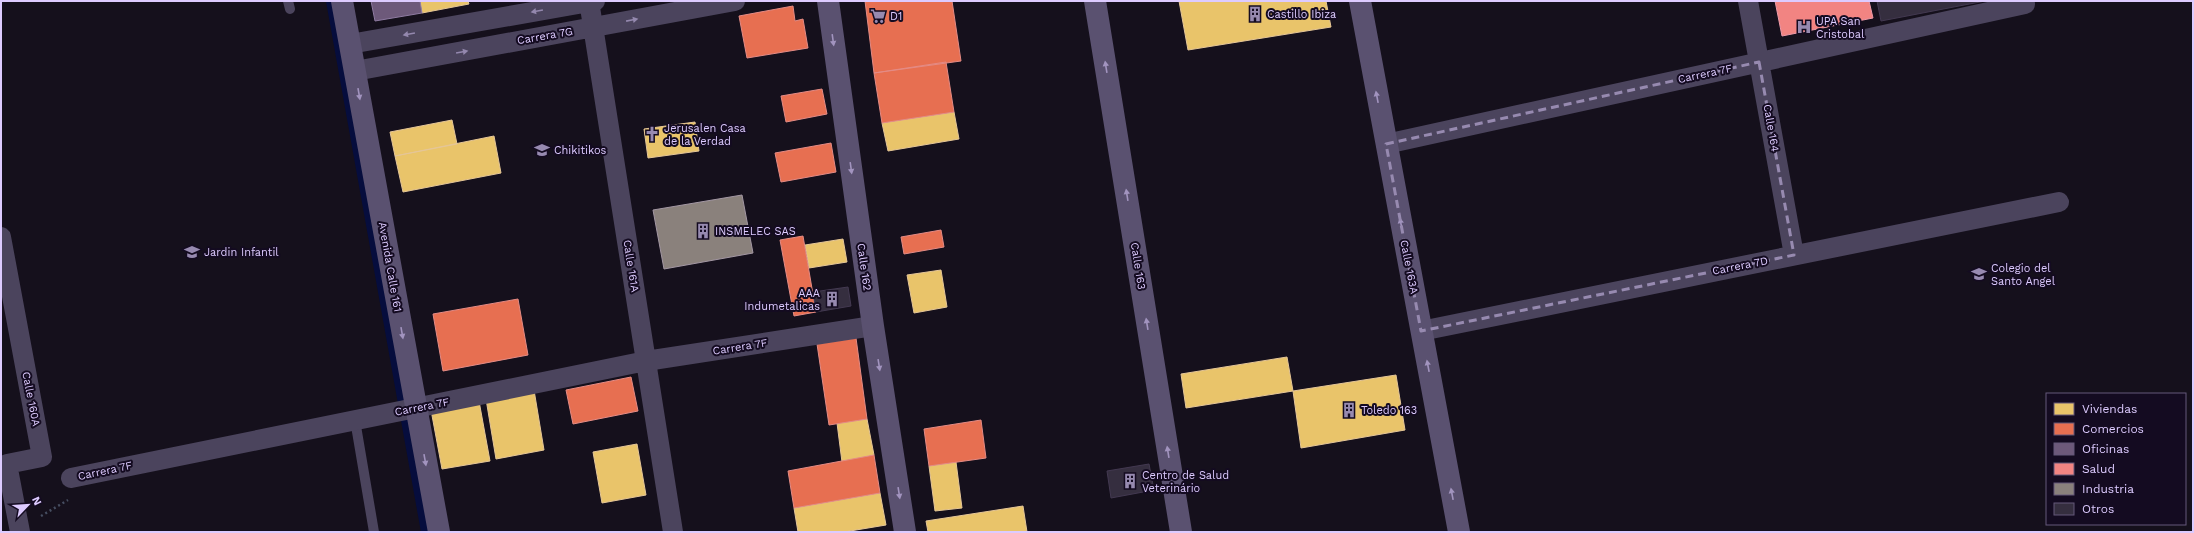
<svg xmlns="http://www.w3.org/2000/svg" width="2194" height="533" font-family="'Work Sans',sans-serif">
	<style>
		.homes { fill: #e9c46a; stroke: #e5c697 }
		.shops { fill: #e76f51; stroke: #e48b85 }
		.offices { fill: #6d597a; stroke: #8f7ba2 }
		.health { fill: #f28482; stroke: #ec99a8 }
		.industry { fill: #8a817c; stroke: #a397a3 }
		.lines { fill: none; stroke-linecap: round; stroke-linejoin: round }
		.stream { stroke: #060d3d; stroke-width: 8 }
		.building { fill: #352e3f; stroke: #433951 }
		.path { stroke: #464e61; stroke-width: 2.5; stroke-dasharray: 2 3; stroke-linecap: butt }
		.lane { stroke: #4b445d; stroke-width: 10 }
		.street { stroke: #4b445d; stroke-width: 20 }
		.secondary { stroke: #5a5170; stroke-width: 22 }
		.oneway { fill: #9488ae }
		.oneway2 { fill: #a294bf }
		.marked { fill: none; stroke: #978ab0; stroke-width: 3; stroke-dasharray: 8 5; stroke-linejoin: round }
		.labels { text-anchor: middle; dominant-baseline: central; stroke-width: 4; stroke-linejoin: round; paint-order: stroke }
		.poi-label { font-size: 11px; fill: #ddcbff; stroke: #140b21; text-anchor: start }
		.street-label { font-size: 11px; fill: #ddcbff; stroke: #140b21 }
	</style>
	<rect width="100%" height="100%" fill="#15101c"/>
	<path class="homes" d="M420,1H468L469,4L422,13Z
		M1179,1H1326L1331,27L1188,50Z
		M954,112L959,139L888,151L882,123Z
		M452,120L457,144L395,156L390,132Z
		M695,122L699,151L648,158L644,129Z
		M494,136L501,173L403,192L395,156Z
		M843,239L847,262L809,268L805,245Z
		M941,270L947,307L914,313L907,275Z
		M1287,357L1293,391L1186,408L1181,374Z
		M1396,375L1405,430L1301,448L1293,391Z
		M534,390L544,450L496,459L486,399Z
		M479,401L490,461L442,469L431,410Z
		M867,419L874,455L842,462L837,423Z
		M637,444L646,495L602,503L593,452Z
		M956,462L962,508L935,511L929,466Z
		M880,493L886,525L844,532H798L794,508Z
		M1023,506L1027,532H928L926,521Z"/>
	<path class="shops" d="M865,1H952L961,61L874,73Z
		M793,6L795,21L803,19L808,48L747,58L739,16Z
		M946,62L954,112L882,123L874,73Z
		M822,89L827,114L786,122L781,96Z
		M831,143L836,172L781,182L775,153Z
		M941,230L944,247L904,254L901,237Z
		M803,236L816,312L794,316L780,240Z
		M518,299L528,355L443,371L433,314Z
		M856,338L867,419L829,425L817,344Z
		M631,377L638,411L573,424L566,390Z
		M981,420L986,458L929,466L924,429Z
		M874,455L880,493L794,508L788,471Z"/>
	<path class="offices" d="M371,1H420L422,13L375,21Z"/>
	<path class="health" d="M1775,1H1869L1873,18L1782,36Z"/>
	<path class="industry" d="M742,195L753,253L664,269L653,210Z"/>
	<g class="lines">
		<path class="stream" d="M330,1L425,532"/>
	</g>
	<path class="building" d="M1877,1H1985L1881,21Z
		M848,287L851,306L816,312L813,292Z
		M1149,464L1154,490L1111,498L1107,471Z"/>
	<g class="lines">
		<path class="path" d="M41,516L68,500"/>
		<path class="lane" d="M288,1L290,9
			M355,420L374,532"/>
		<path class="street" d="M589,1L673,532
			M1748,1L1794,255
			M350,44L595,1
			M355,71L735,1
			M1386,144L2025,4
			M1,237L42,457L7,464L20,532
			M1421,331L2059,202
			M71,478L646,361L873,326"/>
		<path class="secondary" d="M342,1L439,532
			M828,1L873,326L905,532
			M1095,1L1181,532
			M1360,1L1459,532"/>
	</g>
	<defs><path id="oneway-solid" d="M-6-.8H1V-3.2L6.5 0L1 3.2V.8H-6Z"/></defs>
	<g class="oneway">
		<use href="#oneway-solid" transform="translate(537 11) rotate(170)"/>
		<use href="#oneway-solid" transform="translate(632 20) rotate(-11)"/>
		<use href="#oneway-solid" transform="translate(409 34) rotate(170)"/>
		<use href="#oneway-solid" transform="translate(462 52) rotate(-10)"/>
	</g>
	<g class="oneway2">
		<use href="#oneway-solid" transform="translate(833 40) rotate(82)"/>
		<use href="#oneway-solid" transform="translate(1106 67) rotate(-99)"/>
		<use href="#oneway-solid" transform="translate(359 94) rotate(80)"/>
		<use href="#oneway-solid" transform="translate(1377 97) rotate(-101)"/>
		<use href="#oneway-solid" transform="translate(851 168) rotate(82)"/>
		<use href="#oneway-solid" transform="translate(1127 195) rotate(-99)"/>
		<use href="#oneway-solid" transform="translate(1401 224) rotate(-101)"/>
		<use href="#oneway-solid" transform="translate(1147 324) rotate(-99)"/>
		<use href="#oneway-solid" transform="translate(402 333) rotate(80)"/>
		<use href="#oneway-solid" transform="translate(879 365) rotate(81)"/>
		<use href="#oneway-solid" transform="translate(1428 366) rotate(-101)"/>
		<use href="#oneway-solid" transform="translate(1168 452) rotate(-99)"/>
		<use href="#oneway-solid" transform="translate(425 460) rotate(80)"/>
		<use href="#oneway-solid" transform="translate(899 493) rotate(81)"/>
		<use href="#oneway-solid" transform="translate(1452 494) rotate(-101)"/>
	</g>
	<path class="marked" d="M1759,62L1794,255L1421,331L1386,144Z"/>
	<defs>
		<g id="building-bare" transform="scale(1.2)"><path d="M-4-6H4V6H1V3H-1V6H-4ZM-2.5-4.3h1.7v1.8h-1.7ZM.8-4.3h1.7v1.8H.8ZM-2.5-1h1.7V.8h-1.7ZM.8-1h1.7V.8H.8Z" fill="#978ab0" stroke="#140b21" stroke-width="2.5" paint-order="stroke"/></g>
		<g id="supermarket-bare" transform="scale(1.2)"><path d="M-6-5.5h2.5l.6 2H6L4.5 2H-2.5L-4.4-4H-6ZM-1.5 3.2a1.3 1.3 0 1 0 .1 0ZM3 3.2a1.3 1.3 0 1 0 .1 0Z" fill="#978ab0" stroke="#140b21" stroke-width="2.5" paint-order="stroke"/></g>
		<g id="hospital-bare" transform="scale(1.2)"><path d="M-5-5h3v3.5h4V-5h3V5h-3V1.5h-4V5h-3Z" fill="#978ab0" stroke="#140b21" stroke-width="2.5" paint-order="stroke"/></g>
		<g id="church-bare" transform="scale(1.2)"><path d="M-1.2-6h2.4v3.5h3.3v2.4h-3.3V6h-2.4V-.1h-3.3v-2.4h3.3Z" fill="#978ab0" stroke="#140b21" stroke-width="2.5" paint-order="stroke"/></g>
		<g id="school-bare" transform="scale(1.2)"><path d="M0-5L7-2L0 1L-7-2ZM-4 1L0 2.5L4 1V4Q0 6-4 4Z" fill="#978ab0" stroke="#140b21" stroke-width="2.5" paint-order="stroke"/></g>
	</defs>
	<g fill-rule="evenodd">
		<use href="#building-bare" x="1255" y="14"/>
		<use href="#supermarket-bare" x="878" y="16"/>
		<use href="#hospital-bare" x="1804" y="27"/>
		<use href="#church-bare" x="652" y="134"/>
		<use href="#school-bare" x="542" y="150"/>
		<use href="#building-bare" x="703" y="231"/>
		<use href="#school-bare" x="192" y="252"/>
		<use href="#school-bare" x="1979" y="274"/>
		<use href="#building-bare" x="832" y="299"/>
		<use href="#building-bare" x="1349" y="410"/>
		<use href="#building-bare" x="1130" y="481"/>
	</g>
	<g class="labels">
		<g class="poi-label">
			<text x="1267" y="14">Castillo Ibiza</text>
			<text x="890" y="16">D1</text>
			<text x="1816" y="21">UPA San<tspan x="1816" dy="13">Cristobal</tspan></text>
			<text x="664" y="128">Jerusalen Casa<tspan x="664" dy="13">de la Verdad</tspan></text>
			<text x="554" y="150">Chikitikos</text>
			<text x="715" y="231">INSMELEC SAS</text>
			<text x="204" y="252">Jardin Infantil</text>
			<text x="1991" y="268">Colegio del<tspan x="1991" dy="13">Santo Angel</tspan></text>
			<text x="820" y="293" text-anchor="end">AAA<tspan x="820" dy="13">Indumetalicas</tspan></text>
			<text x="1361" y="410">Toledo 163</text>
			<text x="1142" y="475">Centro de Salud<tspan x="1142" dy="13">Veterinário</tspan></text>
		</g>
		<g class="street-label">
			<text transform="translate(545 36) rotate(-10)">Carrera 7G</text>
			<text transform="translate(1705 74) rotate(-12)">Carrera 7F</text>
			<text transform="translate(1771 128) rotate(80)">Calle 164</text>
			<text transform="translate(631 266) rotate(81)">Calle 161A</text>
			<text transform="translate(1138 266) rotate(81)">Calle 163</text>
			<text transform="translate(1740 266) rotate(-11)">Carrera 7D</text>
			<text transform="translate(390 267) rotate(80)">Avenida Calle 161</text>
			<text transform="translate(864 267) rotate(82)">Calle 162</text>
			<text transform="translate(1409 267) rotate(79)">Calle 163A</text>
			<text transform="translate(740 347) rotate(-9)">Carrera 7F</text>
			<text transform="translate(31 399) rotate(79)">Calle 160A</text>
			<text transform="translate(422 407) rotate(-11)">Carrera 7F</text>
			<text transform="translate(105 471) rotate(-12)">Carrera 7F</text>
		</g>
	</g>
	<rect width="2194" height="533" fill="none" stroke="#ddcbff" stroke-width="4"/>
	<rect x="2046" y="393" width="140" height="132" fill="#140b21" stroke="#64587a"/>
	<rect x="2054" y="403" width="20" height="12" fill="#e9c46a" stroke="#64587a"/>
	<text x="2082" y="413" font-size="12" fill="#ddcbff">Viviendas</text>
	<rect x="2054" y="423" width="20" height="12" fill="#e76f51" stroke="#64587a"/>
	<text x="2082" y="433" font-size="12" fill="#ddcbff">Comercios</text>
	<rect x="2054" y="443" width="20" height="12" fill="#6d597a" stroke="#64587a"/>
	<text x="2082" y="453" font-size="12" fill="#ddcbff">Oficinas</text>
	<rect x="2054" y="463" width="20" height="12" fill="#f28482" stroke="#64587a"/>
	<text x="2082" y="473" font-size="12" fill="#ddcbff">Salud</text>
	<rect x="2054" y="483" width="20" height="12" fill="#8a817c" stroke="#64587a"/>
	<text x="2082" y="493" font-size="12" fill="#ddcbff">Industria</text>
	<rect x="2054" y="503" width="20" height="12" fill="#352e3f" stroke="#64587a"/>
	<text x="2082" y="513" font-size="12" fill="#ddcbff">Otros</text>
	<g transform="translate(28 505) rotate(65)" stroke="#140b21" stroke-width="3" paint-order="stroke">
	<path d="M0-3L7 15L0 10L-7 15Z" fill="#ddcbff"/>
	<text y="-6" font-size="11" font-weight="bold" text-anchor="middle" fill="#ddcbff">N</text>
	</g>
</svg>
